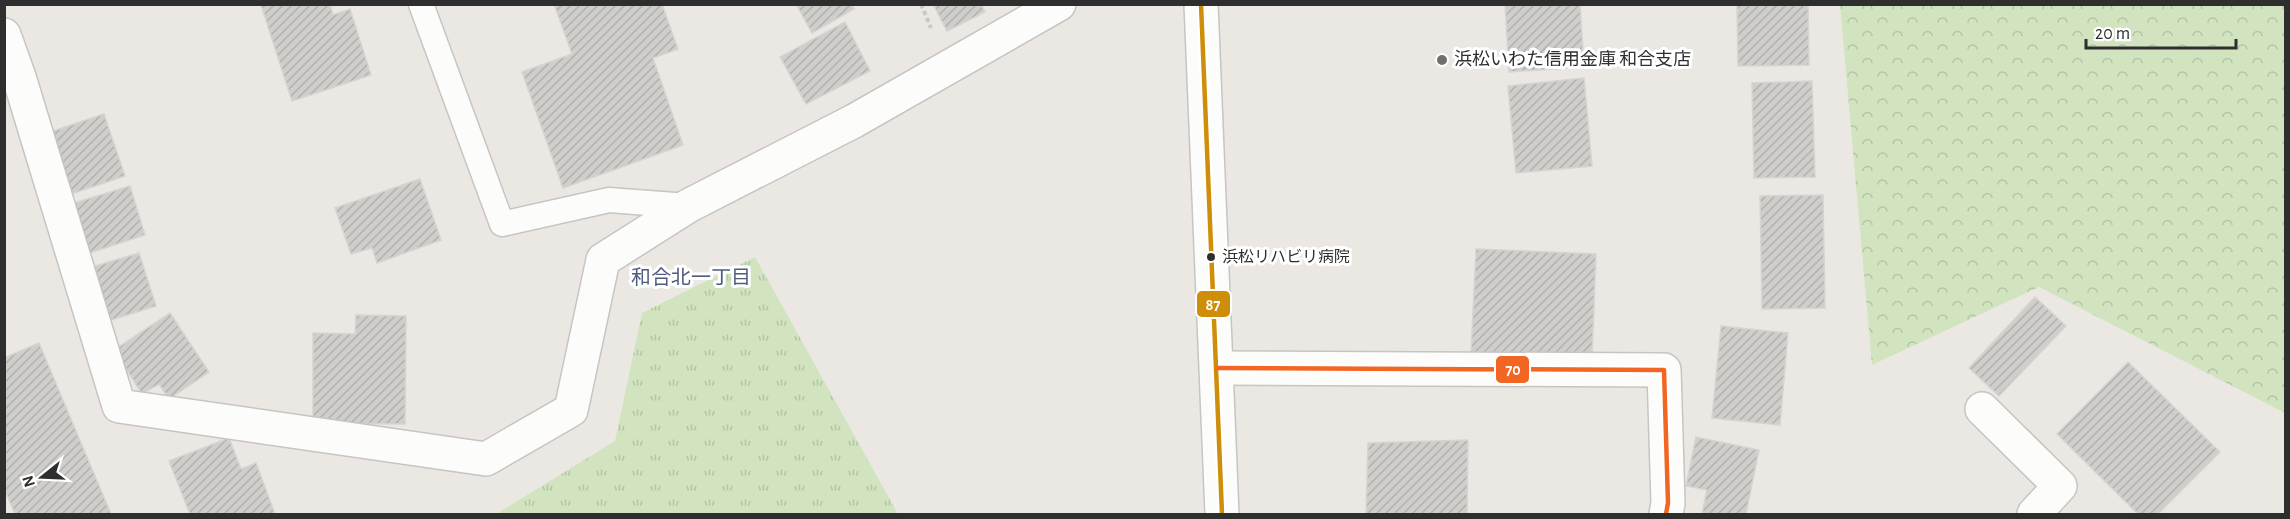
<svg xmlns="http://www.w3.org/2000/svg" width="2290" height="519" font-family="'Alegreya Sans','Noto Sans JP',sans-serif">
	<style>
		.grass { fill: url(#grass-tufts) }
		.forest { fill: url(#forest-crowns) }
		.building { fill: url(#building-hatch); stroke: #d6d4d0; stroke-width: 1.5 }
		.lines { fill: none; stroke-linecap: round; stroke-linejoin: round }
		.service-casing { stroke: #c6c5c4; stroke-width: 27 }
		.minor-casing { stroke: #c6c5c4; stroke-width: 36 }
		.secondary-casing { stroke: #c6c5c4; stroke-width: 36 }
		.path { stroke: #c9c9c8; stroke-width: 4; stroke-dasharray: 4.5 3; stroke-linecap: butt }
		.service { stroke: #fcfcfb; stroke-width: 24 }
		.minor { stroke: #fcfcfb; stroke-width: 33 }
		.secondary { stroke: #fcfcfb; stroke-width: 33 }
		.bus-1-casing { stroke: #fff; stroke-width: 9 }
		.bus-2-casing { stroke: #fff; stroke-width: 9 }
		.bus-1 { stroke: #cf8e09; stroke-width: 4.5 }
		.bus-2 { stroke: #f26522; stroke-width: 4.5 }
		.poi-dot { fill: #706f6e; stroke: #fff; stroke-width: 2 }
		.bus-dot { fill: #2e2e2e; stroke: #fff; stroke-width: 2 }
		.labels { text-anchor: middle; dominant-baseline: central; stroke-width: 6; stroke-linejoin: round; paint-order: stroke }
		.bus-label { font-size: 16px; fill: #2e2e2e; stroke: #fff; text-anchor: start }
		.poi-label { font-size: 18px; fill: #2e2e2e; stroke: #fff; text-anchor: start }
		.neighbourhood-label { font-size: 20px; fill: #505b7d; stroke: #fff }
		.line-badge { stroke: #fff; stroke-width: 2 }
		.badge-label { font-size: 16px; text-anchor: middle; font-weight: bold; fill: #fff }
	</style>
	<defs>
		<pattern id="grass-tufts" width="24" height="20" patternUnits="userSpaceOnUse" patternTransform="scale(1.5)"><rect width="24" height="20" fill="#d1e4bf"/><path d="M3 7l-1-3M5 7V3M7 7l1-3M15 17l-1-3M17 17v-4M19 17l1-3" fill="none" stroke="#b4c4a4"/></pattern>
		<pattern id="forest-crowns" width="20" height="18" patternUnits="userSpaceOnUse" patternTransform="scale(1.5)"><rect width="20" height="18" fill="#d1e4bf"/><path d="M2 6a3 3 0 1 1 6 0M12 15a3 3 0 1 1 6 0" fill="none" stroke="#b4c4a4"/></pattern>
		<pattern id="building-hatch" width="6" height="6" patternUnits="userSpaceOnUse" patternTransform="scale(1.5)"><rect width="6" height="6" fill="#d0cecb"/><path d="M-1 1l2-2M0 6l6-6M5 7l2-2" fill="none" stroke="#b3b1af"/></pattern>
	</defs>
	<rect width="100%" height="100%" fill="#ebe8e4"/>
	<path class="grass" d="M755,257L898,514H496L615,441L642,313Z"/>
	<path class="forest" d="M1840,5H2285V413L2039,287L1872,365Z"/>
	<path class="building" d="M330,4L333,15L350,9L371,75L292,101L261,5Z
		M554,4H662L678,49L653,58L683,145L563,188L522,72L572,54Z
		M796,4H851L854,9L812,33Z
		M933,4H981L985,12L947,31Z
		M1505,4H1580L1584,67L1509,72Z
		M1737,4H1808L1809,65L1738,66Z
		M845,22L870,71L806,104L780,57Z
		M1584,78L1592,166L1516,173L1508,86Z
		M1812,81L1815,177L1754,178L1752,83Z
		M104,114L125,176L71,194L50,132Z
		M420,179L441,240L377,263L372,248L351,254L335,208Z
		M130,186L145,235L89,253L74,203Z
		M1823,195L1825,308L1762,309L1760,196Z
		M1476,249L1596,254L1592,358L1471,353Z
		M139,253L156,306L108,321L92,267Z
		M2035,297L2066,326L1999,396L1969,368Z
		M170,313L209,372L169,399L159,384L142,394L114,350Z
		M356,315L406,316L405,424L313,423V333L355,334Z
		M1721,326L1788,333L1780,425L1712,418Z
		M39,343L111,514H15L4,488V358Z
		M2128,362L2220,452L2158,514H2138L2057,434Z
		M1696,437L1759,450L1746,514H1702L1707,490L1686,486Z
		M229,438L241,469L256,463L275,514H190L169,461Z
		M1468,440L1467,514H1366L1368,443Z"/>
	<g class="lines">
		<g class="service-casing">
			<path id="service" d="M421,4L502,224L609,200L688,206"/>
		</g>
		<g class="minor-casing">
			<path id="minor" d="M4,35L19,77L119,406L486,459L571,410L603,260L688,206L854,121L1059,4
				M1217,368L1664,370L1668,503L1666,514
				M1982,409L2060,486L2034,514"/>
		</g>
		<g class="secondary-casing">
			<path id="secondary" d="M1201,4L1222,514"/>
		</g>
		<path class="path" d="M921,4L931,28"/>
		<use href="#service" class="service"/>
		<use href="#minor" class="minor"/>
		<use href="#secondary" class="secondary"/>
		<g class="bus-1-casing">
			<path id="bus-1" d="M1201,4L1222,514"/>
		</g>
		<g class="bus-2-casing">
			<path id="bus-2" d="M1217,368L1664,370L1668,503L1666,514"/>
		</g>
		<use href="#bus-1" class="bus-1"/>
		<use href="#bus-2" class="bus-2"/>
	</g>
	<circle class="poi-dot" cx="1442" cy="60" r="6"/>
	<circle class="bus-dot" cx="1211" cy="257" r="5"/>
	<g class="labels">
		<g class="bus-label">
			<text x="1222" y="257">浜松リハビリ病院</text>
		</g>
		<g class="poi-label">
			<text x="1454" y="60">浜松いわた信用金庫 和合支店</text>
		</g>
		<g class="neighbourhood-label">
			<text x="691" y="278">和合北一丁目</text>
		</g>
	</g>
	<g class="line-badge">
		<rect x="1196" y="290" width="35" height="28" rx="6" fill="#cf8e09"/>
		<rect x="1495" y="355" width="35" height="29" rx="6" fill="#f26522"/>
	</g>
	<g class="badge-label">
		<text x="1213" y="310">87</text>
		<text x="1513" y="375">70</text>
	</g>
	<rect width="2290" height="519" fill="none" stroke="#2e2e2e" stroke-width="12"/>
	<g transform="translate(42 477) rotate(252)" stroke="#ffffff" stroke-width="4.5" paint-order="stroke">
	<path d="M0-4.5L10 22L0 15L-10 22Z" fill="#2e2e2e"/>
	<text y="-9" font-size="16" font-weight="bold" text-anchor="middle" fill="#2e2e2e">N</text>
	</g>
	<path d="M2086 39v9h150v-9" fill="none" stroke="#2e2e2e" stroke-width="3"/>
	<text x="2095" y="39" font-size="18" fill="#2e2e2e" stroke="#ffffff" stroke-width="4.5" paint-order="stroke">20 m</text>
</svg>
